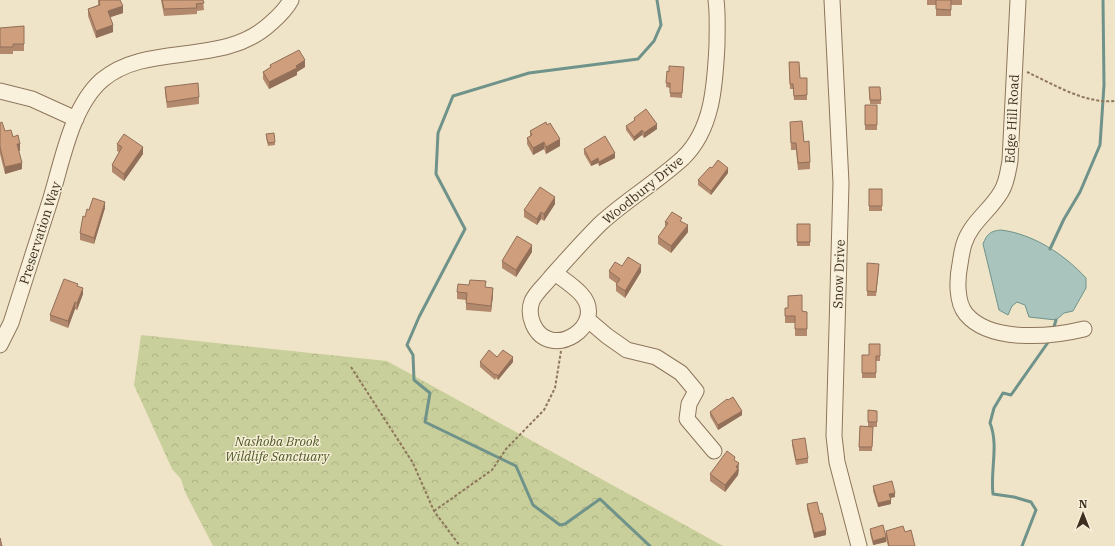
<svg xmlns="http://www.w3.org/2000/svg" width="1115" height="546" font-family="'IBM Plex Serif',serif">
	<style>
		.forest { fill: url(#forest-crowns) }
		.water { fill: #a9c4bc; stroke: #6f938a }
		.lines { fill: none; stroke-linecap: round; stroke-linejoin: round }
		.stream { stroke: #6f938a; stroke-width: 3 }
		.minor-casing { stroke: #8d765c; stroke-width: 17 }
		.path { stroke: #8d765c; stroke-width: 2; stroke-dasharray: 3 2; stroke-linecap: butt }
		.minor { stroke: #faf1dc; stroke-width: 15 }
		.wall { fill: #b2896c }
		.shaded-wall { fill: #916f58 }
		.building { fill: #cf9f7d; stroke: #916f58 }
		.labels { text-anchor: middle; dominant-baseline: central; stroke-width: 3; stroke-linejoin: round; paint-order: stroke }
		.street-label { font-size: 13px; fill: #3d2e20; stroke: #f7eed8 }
		.park-label { font-size: 13px; font-style: italic; fill: #4d5a26; stroke: #f7eed8 }
	</style>
	<defs>
		<pattern id="forest-crowns" width="20" height="18" patternUnits="userSpaceOnUse"><rect width="20" height="18" fill="#c9cf9b"/><path d="M2 6a3 3 0 1 1 6 0M12 15a3 3 0 1 1 6 0" fill="none" stroke="#aeb285"/></pattern>
	</defs>
	<rect width="100%" height="100%" fill="#f0e4c8"/>
	<path class="forest" d="M141,335L387,361L723,546H213L185,492L181,479L172,469L134,385Z"/>
	<path class="water" d="M1001,230C1033,234 1064,254 1086,278V288L1073,311L1064,313L1056,320L1029,317L1025,305L1017,302L1012,306L1008,315L999,310L983,244C987,234 990,231 1001,230Z"/>
	<g class="lines">
		<path class="stream" d="M1050,249L1064,219L1080,192L1100,145L1104,85L1103,0
			M1054,327L1056,320
			M650,546L600,499L565,524L560,525L533,505L516,466L425,422L430,393L414,380L413,355L407,345L419,317L465,229L436,174L438,133L453,96L529,73L638,59L654,41L661,25L657,0
			M1022,546L1036,510L1031,502L1014,497L993,494C990,471 999,445 990,423L994,408L1003,393L1011,395L1049,341"/>
		<g class="minor-casing">
			<path id="minor" d="M832,0L841,183L834,436L837,462L859,546
				M1018,0L1010,161C1008,171 1007,183 1001,192C990,211 971,222 964,244C962,250 961,258 960,264C957,279 956,302 966,314C990,343 1051,337 1084,329
				M0,91L32,99L76,119
				M555,273C563,279 574,286 581,294C609,325 550,363 533,324C530,317 529,309 532,301C536,292 545,285 551,277C567,259 583,241 600,224C626,200 657,182 683,158C713,129 715,84 717,45C717,30 718,15 716,0
				M587,319L607,336L627,350L656,357L681,373L696,391L689,404L687,419L714,451
				M0,345L11,323C24,282 37,242 50,201C62,163 71,107 102,80C148,41 223,68 271,23C279,16 286,9 291,0"/>
		</g>
		<path class="path" d="M1027,72C1053,84 1085,104 1115,101
			M351,367L413,463L434,511L460,546
			M434,511L492,470L506,449L544,410L555,388L561,351"/>
		<use href="#minor" class="minor"/>
	</g>
	<path class="wall" d="M98,0H120L123,13L110,17L113,32L96,38L88,16V9L98,5Z
		M161,0H203L204,10L197,11V14L164,16Z
		M927,0H962V5H951V16H936V5H927Z
		M24,26V51H13V54H0V28Z
		M789,62L800,78H807V100H794L793,89H790Z
		M270,65L305,67L297,72V75L269,89L263,79V72L270,68Z
		M684,67L682,98L670,97V88L666,87L667,71L669,72Z
		M165,87L199,97V104L167,108L165,93Z
		M869,87H880L881,104H870Z
		M865,105H877V130H865Z
		M634,118L657,129L644,138L642,135L634,141L626,130V126L634,121Z
		M790,122L804,142L810,162V169L798,170L796,150H791Z
		M0,123L5,131L13,137L20,151H19L22,169L5,174L0,154Z
		M530,131L560,146L546,154L544,149L533,155L527,144V138L530,136Z
		M266,137L275,142V145L268,146Z
		M117,144L143,154L124,181L112,172V165L119,152L117,151Z
		M584,149L615,158L599,166L598,163L591,166L584,154Z
		M712,168L728,173L711,195L698,185V180Z
		M869,189H882V211H869Z
		M555,204L544,221L541,219L537,225L524,217V210Z
		M105,208L94,244L80,240V233L85,217L89,210Z
		M665,222H682L688,232L671,253L658,244V237L665,227Z
		M797,224H810V246H797Z
		M532,252L516,277L502,268V261Z
		M867,263L879,269L876,296H867Z
		M622,266L641,272L625,298L616,291V283L609,278V271Z
		M78,286L83,294L77,310L75,309L68,328L50,321V315Z
		M486,287L493,295L491,312L466,310V300L457,299V292Z
		M785,308L802,311L807,312V336H795V323H785Z
		M880,344V361H876V378H862V355H869Z
		M497,357L513,362L498,380L496,378L495,380L480,367V362Z
		M868,410L877,411V427H873L872,451H859L860,426L868,427Z
		M710,412L742,415L718,430L710,416Z
		M792,440L808,458V463L796,465L792,445Z
		M735,461L739,470L738,475L725,492L710,481V474Z
		M873,486L895,497L890,498L891,504L878,507L873,491Z
		M807,504L820,514L826,535L814,538L807,509Z
		M870,529L886,536V531L905,532L915,546H888L886,540V542L873,545L870,533Z"/>
	<path class="shaded-wall" d="M123,6V13L108,18V11Z
		M113,25V32L96,38V31Z
		M305,60V67L297,72V75L269,89V82Z
		M657,124V129L644,138V133Z
		M642,130V135L634,141V137Z
		M560,139V146L546,154V147Z
		M544,142V149L533,155V148Z
		M17,144H20V151H17Z
		M143,147V154L124,181V174Z
		M615,153V158L599,166V162Z
		M598,158V163L591,166V162Z
		M22,163V169L5,174V167Z
		M728,168V173L711,195V191Z
		M555,197V204L544,221V214Z
		M105,202V208L94,244V238Z
		M541,212V219L537,225V219Z
		M688,225V232L671,253V246Z
		M532,245V252L516,277V270Z
		M641,265V272L625,298V291Z
		M83,288V294L77,310V303Z
		M493,288V295L491,312V306Z
		M75,302V309L68,328V321Z
		M513,357V362L498,380V376Z
		M742,411V415L718,430V425Z
		M739,463L738,475L725,492V485Z
		M895,493V497L889,498V494Z
		M891,500V504L878,507V503Z
		M826,530V535L814,538V533Z
		M886,537V542L873,545V541Z"/>
	<path class="building" d="M99,0H120L123,6L108,11L113,25L96,31L88,9L100,5Z
		M162,0H203L204,3L196,4L197,8L164,9Z
		M936,0H951V10L936,9Z
		M24,26V44H13V47H0V28Z
		M299,50L305,60L296,66L297,68L269,82L263,72L271,67L270,65Z
		M789,62H799L800,78H807V95L794,96L793,84H790Z
		M669,66L684,67L682,93H670V83H666L667,71L669,72Z
		M198,83L199,97L167,102L165,87Z
		M869,87H880L881,100H870Z
		M865,105H877V125H865Z
		M646,109L657,124L644,133L642,130L634,137L626,126L635,120L634,118Z
		M802,121L804,142L809,141L810,162L798,163L796,143H791L790,122Z
		M2,122L5,131L11,130L13,137L18,135L20,144H17L22,163L5,167L0,147V123Z
		M546,122L547,125L550,123L560,139L546,147L544,142L533,148L527,138L532,135L530,131Z
		M274,133L275,142L268,143L266,134Z
		M124,134L143,147L124,174L112,165L122,147L117,144Z
		M605,136L615,153L599,162L598,158L591,162L584,149Z
		M718,160L728,168L711,191L698,180L710,167L712,168Z
		M540,187L555,197L544,214L541,212L537,219L524,210Z
		M869,189H882V206H869Z
		M93,198L105,202L94,238L80,233L83,216L85,217L87,209L89,210Z
		M672,212L682,218L680,221L688,225L671,246L658,237L668,223L665,222Z
		M797,224H810V242H797Z
		M517,236L532,245L516,270L502,261Z
		M628,257L641,265L625,291L616,285L620,279L609,271L615,262L622,266Z
		M867,263L879,264L876,292L867,291Z
		M64,279L78,284L77,286L83,288L77,303L75,302L68,321L50,315Z
		M470,280L486,281L485,287L493,288L491,306L466,303L467,293L457,292L458,284L469,285Z
		M802,295V311L807,312V329H795V316H785V308H788V296Z
		M869,344H880V356H876V373H862V355H869Z
		M489,350L497,357L503,350L513,357L498,376L496,374L495,375L480,362Z
		M733,397L742,411L718,425L710,412L727,399L728,400Z
		M868,410L877,411V422H868Z
		M860,426L873,427L872,447H859Z
		M805,438L808,458L796,460L792,440Z
		M727,451L735,457L734,460L739,463L736,467L738,469L725,485L710,474Z
		M892,481L895,493L889,494L891,500L878,503L873,486Z
		M817,502L820,514L822,513L826,530L814,533L807,504Z
		M883,525L886,537L873,541L870,529Z
		M903,526L905,532L911,530L915,546H889L886,531Z
		M0,538L2,546H0Z"/>
	<g class="labels">
		<g class="street-label">
			<text transform="translate(1012 119) rotate(-87)">Edge Hill Road</text>
			<text transform="translate(643 190) rotate(-39)">Woodbury Drive</text>
			<text transform="translate(40 233) rotate(-72)">Preservation Way</text>
			<text transform="translate(839 274) rotate(-88)">Snow Drive</text>
		</g>
		<g class="park-label">
			<text x="277" y="441">Nashoba Brook<tspan x="277" dy="15">Wildlife Sanctuary</tspan></text>
		</g>
	</g>
	<g transform="translate(1083 514)" stroke="#f7eed8" stroke-width="3" paint-order="stroke">
	<path d="M0-3L7 15L0 10L-7 15Z" fill="#3d2e20"/>
	<text y="-6" font-size="11" font-weight="bold" text-anchor="middle" fill="#3d2e20">N</text>
	</g>
</svg>
